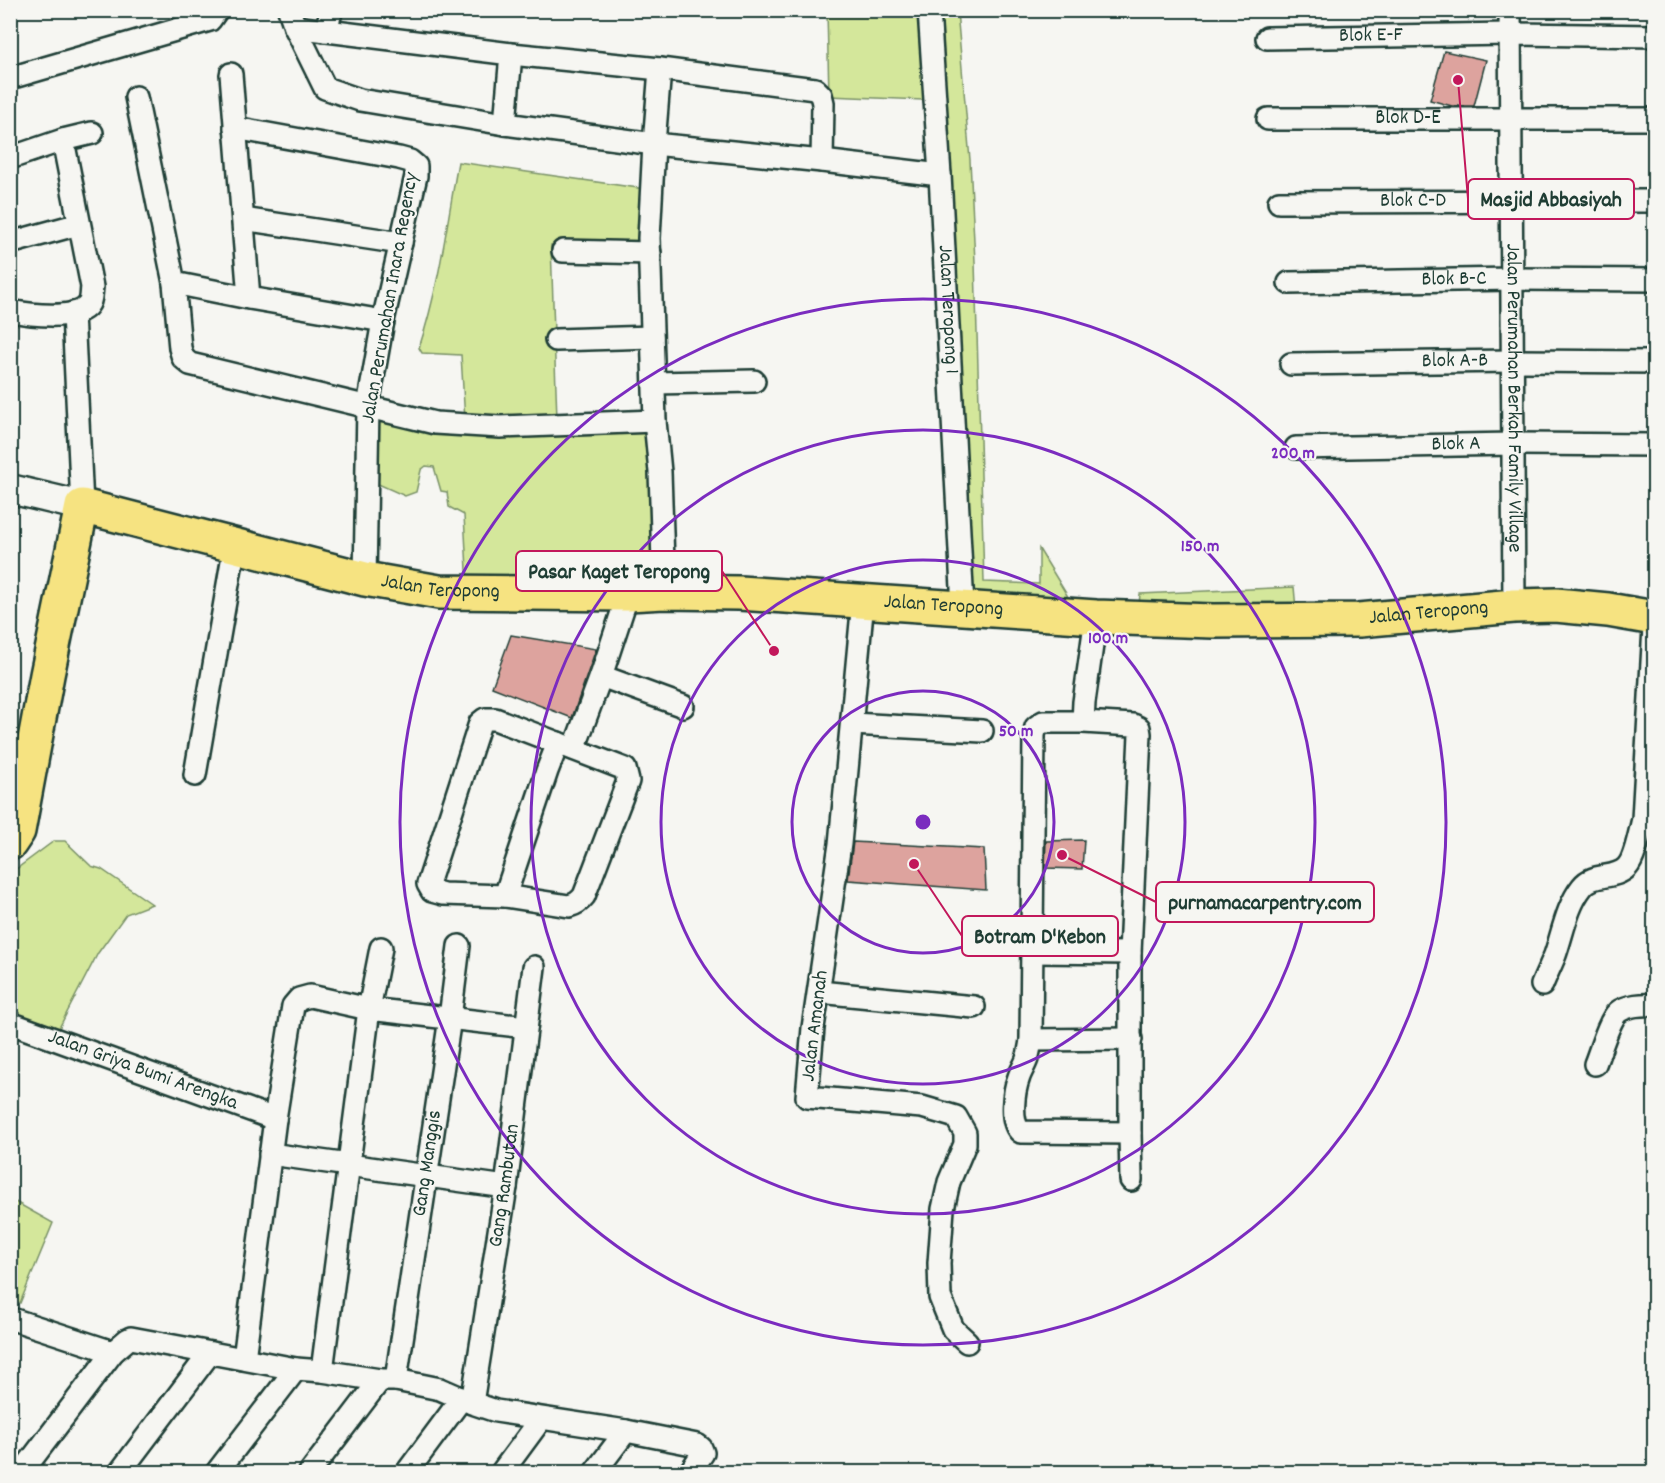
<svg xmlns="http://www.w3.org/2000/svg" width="1665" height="1483" font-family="Dekko,sans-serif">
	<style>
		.green { fill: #d4e79b; stroke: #7a9268; stroke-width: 1.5 }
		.building { fill: #dda39e; stroke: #1f3d34; stroke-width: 1.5 }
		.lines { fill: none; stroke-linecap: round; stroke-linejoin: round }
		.street-casing { stroke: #1f3d34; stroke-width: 26 }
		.secondary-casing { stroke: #1f3d34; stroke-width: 33 }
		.primary-casing { stroke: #1f3d34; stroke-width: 38 }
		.street { stroke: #f6f6f2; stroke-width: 21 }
		.secondary { stroke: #f6f6f2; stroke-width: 28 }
		.primary { stroke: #f6e381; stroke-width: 33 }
		.ring { fill: none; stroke: #7b2cbf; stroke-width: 3 }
		.labels { text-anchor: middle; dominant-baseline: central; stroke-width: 4.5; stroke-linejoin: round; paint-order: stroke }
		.street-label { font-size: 21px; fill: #1f3d34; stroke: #f6f6f2 }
		.centre { fill: #7b2cbf; stroke: #f6f6f2; stroke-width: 3 }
		.ring-label { font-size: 18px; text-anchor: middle; font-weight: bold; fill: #7b2cbf; stroke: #f6f6f2; stroke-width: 4.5; stroke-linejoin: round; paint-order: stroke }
		.leader { fill: none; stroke: #c2185b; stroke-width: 2 }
		.callout-dot { fill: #c2185b; stroke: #f6f6f2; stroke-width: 2 }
		.callout { fill: #f6f6f2; stroke: #c2185b; stroke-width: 2 }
		.callout-label { font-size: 22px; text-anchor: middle; font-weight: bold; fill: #1f3d34 }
	</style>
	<rect width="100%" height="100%" fill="#f6f6f2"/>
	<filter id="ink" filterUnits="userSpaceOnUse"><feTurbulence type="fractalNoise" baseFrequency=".0167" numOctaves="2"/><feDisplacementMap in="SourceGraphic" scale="12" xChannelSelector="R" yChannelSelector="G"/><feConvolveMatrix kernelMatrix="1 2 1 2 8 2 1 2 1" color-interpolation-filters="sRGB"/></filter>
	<g filter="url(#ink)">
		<path class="green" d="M827,11L919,14L926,93L923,100L829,96Z
			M937,11H957L970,160L975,262L984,582L1039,584V549L1070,600L966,596Z
			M458,162L645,189V246L551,245L557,419L465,421L461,355L422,353L419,348C439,288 447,224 458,162Z
			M373,411L648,426L653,498L651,581L468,588L464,515L449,507L447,492L441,491L434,467L426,466L421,470L416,492L405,496L376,483Z
			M1294,587L1296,609L1139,605L1140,594Z
			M54,841H65L91,866L101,869L152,904L126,914L98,953L59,1028L10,1011L11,873Z
			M10,1199L53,1223L20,1303L11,1300Z"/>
		<path class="building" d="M1444,51L1486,60L1474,106H1452L1430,100Z
			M511,635L596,649L572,718L492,687Z
			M1084,840L1082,869L1045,868L1046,841Z
			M853,842L984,849L986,890L848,880Z"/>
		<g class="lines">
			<g class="street-casing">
				<g id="street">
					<path d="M289,10L295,27L325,88L360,100L505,124L654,144L822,161L940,175"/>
					<path id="s1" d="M929,10L940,175L963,607"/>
					<path id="s2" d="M1510,10L1514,606"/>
					<path d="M295,27L511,54L660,69L654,144L649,238L655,421L660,472L664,592"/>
					<path d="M325,31L332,10"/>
					<path id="s3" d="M1267,38L1510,34L1654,36"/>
					<path d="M660,69L815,89L821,95L823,103L822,161"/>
					<path d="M231,74L249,298"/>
					<path d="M10,78L210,20L217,10"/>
					<path d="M136,97L174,283L180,348L183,358L190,364L435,423L500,427L655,421"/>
					<path id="s4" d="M1268,119H1654"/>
					<path d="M505,124L511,54"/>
					<path d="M235,128L399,158L410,161L416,166V176L383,321L368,406L365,579"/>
					<path d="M10,158L63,140L92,133"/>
					<path id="s5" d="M1279,202L1654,201"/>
					<path d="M243,219L401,243"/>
					<path d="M10,243L79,224"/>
					<path d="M563,251L650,253"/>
					<path d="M174,283L249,298L383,321"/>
					<path id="s6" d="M1289,283L1512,279L1654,280"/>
					<path d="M10,311C27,314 77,321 88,305C92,300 91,293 92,287L63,140"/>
					<path d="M73,313L82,506"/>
					<path d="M556,340L652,337"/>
					<path id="s7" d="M1291,364L1512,361L1654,362"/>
					<path d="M654,383L754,381"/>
					<path id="s8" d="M1296,448L1513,444L1654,445"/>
					<path d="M863,601L840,844L813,1028L807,1097L922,1107L956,1117L965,1133V1144L949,1182L943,1209L939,1263L940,1297L953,1329L967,1342"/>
					<path d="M601,676L683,706"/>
					<path d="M485,719H495L625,769L628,781L584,896C579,902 576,904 569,906L505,896L443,894L432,891L428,884L480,723Z"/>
					<path d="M1083,722L1133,725L1139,728L1140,734L1130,953V1133L1021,1132C1009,1123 1014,1090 1019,1077C1021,1071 1025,1065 1027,1059C1029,1053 1030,1047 1031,1040L1034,735L1036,727L1043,722H1083L1084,702L1096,617"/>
					<path d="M852,724L982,731"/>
					<path d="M574,749L601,676L628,594"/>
					<path d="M195,775L235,544"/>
					<path d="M505,896L547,771L558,743"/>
					<path d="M1033,952L1130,953"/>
					<path d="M1542,985C1546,975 1551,965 1555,955C1563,932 1567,906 1582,887C1593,872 1615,880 1627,867C1635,859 1640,831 1643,819L1654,627"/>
					<path d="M819,992L974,1007"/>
					<path id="s9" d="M10,1023L275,1119"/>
					<path d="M1031,1040L1131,1039"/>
					<path d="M1595,1064C1600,1052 1609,1020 1618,1012C1627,1005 1644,1004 1654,1005"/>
					<path d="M1130,1133L1131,1180"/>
					<path d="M270,1154L506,1187"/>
					<path d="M12,1319L113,1352"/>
					<path d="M244,1359L275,1119L293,1006L299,999L310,996L369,1009L526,1027"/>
					<path d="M322,1371L369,1009L381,948"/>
					<path id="s10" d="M396,1380L450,1018L459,946"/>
					<path id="s11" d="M472,1403L506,1187L534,967"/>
					<path d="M22,1472L113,1352L127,1340L131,1338L296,1369L322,1371L380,1380H396L440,1389L472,1403L496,1411L626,1431L697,1445L701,1448L703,1453L690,1472"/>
					<path d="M120,1472L210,1353"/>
					<path d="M217,1472L296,1369"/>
					<path d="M310,1472L380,1380"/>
					<path d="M407,1472L462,1398"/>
					<path d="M502,1472L541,1419"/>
					<path d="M595,1472L626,1431"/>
				</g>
			</g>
			<g class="secondary-casing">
				<path id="secondary" d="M10,489L82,506"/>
			</g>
			<g class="primary-casing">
				<g id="primary">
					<path id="s12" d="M10,843L18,831L47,675L82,506L365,579L439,592L628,594L664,592L739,593L1096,617L1213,621L1359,620L1514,606L1556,605L1608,610L1654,618"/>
				</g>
			</g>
			<use href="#street" class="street"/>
			<use href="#secondary" class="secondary"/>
			<use href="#primary" class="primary"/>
		</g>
	</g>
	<g class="ring">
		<circle cx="923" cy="822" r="131"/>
		<circle cx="923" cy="822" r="262"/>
		<circle cx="923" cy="822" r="392"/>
		<circle cx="923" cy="822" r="523"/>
	</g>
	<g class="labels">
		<g class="street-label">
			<text stroke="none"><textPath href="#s3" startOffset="104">Blok E-F</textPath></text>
			<text stroke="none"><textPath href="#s4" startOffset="140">Blok D-E</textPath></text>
			<text stroke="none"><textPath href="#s5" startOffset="134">Blok C-D</textPath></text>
			<text stroke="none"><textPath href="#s6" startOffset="165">Blok B-C</textPath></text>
			<text transform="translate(391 298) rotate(-80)">Jalan Perumahan Inara Regency</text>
			<text stroke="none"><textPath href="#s1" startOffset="300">Jalan Teropong 1</textPath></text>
			<text stroke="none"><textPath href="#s7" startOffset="164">Blok A-B</textPath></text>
			<text stroke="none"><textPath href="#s2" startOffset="388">Jalan Perumahan Berkah Family Village</textPath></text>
			<text stroke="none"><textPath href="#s8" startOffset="160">Blok A</textPath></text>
			<text stroke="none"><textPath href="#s12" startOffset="714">Jalan Teropong</textPath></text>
			<text stroke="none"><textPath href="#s12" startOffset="1218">Jalan Teropong</textPath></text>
			<text stroke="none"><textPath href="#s12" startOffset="1704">Jalan Teropong</textPath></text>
			<text transform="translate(816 1026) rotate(-83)">Jalan Amanah</text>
			<text stroke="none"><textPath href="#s9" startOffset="141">Jalan Griya Bumi Arengka</textPath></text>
			<text stroke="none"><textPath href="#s10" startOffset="219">Gang Manggis</textPath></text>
			<text stroke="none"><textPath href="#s11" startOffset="220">Gang Rambutan</textPath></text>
		</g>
	</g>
	<circle cx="923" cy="822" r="9" class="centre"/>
	<g class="ring-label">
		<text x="1293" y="458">200 m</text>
		<text x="1200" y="551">150 m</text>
		<text x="1108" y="643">100 m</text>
		<text x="1016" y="736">50 m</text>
	</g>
	<path class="leader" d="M1458 80L1468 199M774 651L722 571M1062 855L1156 902M914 864L962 936"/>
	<g class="callout-dot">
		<circle cx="1458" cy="80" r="6"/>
		<circle cx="774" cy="651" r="6"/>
		<circle cx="1062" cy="855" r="6"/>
		<circle cx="914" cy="864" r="6"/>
	</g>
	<g class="callout">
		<rect x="1468" y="179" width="166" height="40" rx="6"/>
		<rect x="516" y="551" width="206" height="40" rx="6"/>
		<rect x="1156" y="882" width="218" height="40" rx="6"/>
		<rect x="962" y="916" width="156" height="40" rx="6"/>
	</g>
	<g class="callout-label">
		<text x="1551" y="206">Masjid Abbasiyah</text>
		<text x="619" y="578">Pasar Kaget Teropong</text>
		<text x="1265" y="909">purnamacarpentry.com</text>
		<text x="1040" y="943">Botram D'Kebon</text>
	</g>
	<rect width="1665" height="1483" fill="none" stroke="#f6f6f2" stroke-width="36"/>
	<rect x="18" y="18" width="1629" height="1447" fill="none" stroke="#1f3d34" stroke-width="2" filter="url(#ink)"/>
</svg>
